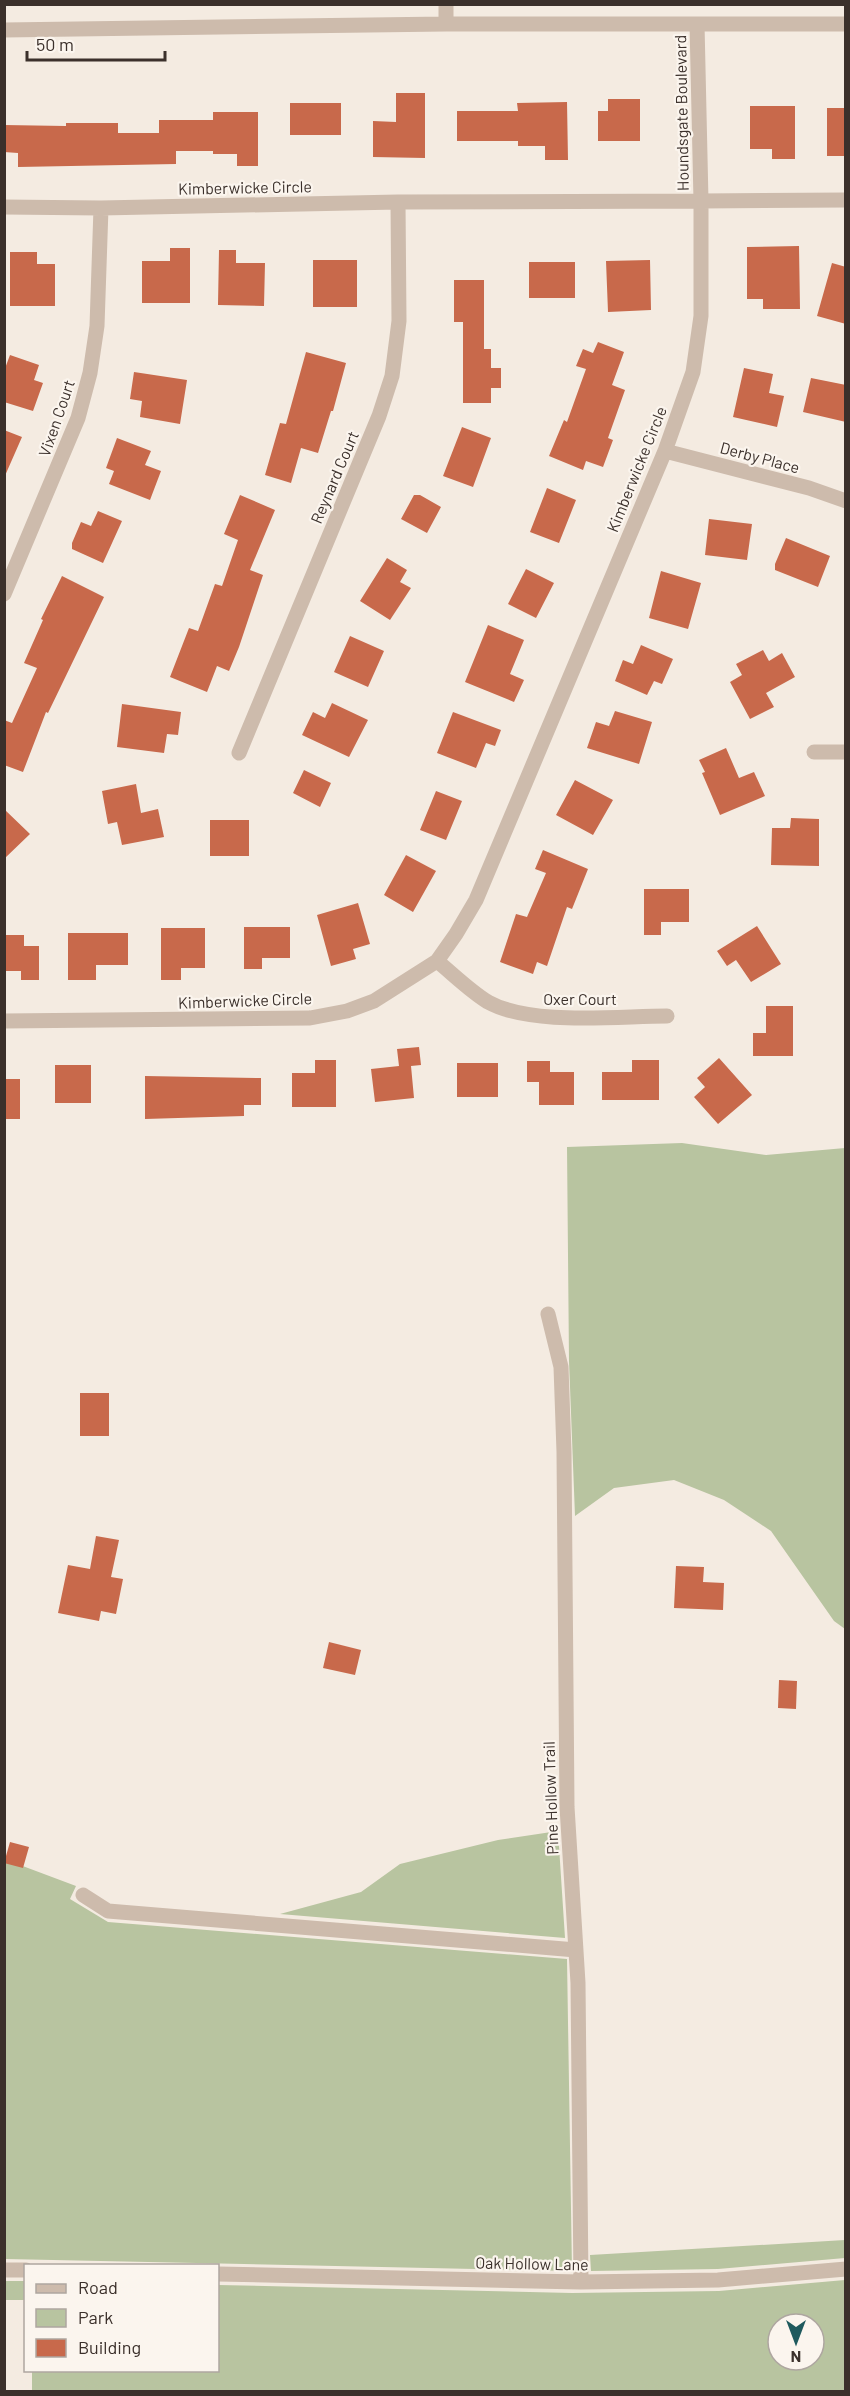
<svg xmlns="http://www.w3.org/2000/svg" width="850" height="2396" font-family="Barlow,sans-serif">
	<style>
		.green { fill: #b8c4a0; fill-rule: evenodd }
		.building { fill: #c8694b }
		.lines { fill: none; stroke-linecap: round; stroke-linejoin: round }
		.minor { stroke: #cdbbac; stroke-width: 15 }
		.labels { text-anchor: middle; dominant-baseline: central; stroke-width: 4.5; stroke-linejoin: round; paint-order: stroke }
		.street-label { font-size: 16px; fill: #3b302b; stroke: #fbf5ee }
	</style>
	<rect width="100%" height="100%" fill="#f4ebe1"/>
	<path class="green" d="M682,1143L766,1155L845,1148V1629L834,1621L771,1531L724,1500L674,1480L614,1488L575,1516L569,1361L567,1147Z
		M558,1831L565,1938L280,1914L361,1892L400,1864L498,1840Z
		M4,1859L76,1886L70,1899L108,1922L567,1959L572,2271L5,2259Z
		M845,2240V2258L718,2269L591,2271L590,2255Z
		M845,2280V2391H32V2371L218,2370V2285L572,2293L719,2291ZM778,2324H814V2360H778Z
		M5,2281H25V2300H5Z"/>
	<path class="building" d="M396,93H425V158L373,157V121L396,122Z
		M608,99H640V141H598V111H608Z
		M567,102L568,160H545V146H518V141H457V111H518L517,103Z
		M290,103H341V135H290Z
		M750,106H795V159H772V149H750Z
		M827,108H846V156H827Z
		M213,112H258V166H237V154H213V151H176V164L18,167V153L4,152V125L66,126V123H118V133H159V120H213Z
		M799,246L800,309H763V299H747V247Z
		M170,248H190V303H142V261H170Z
		M219,250H236V263H265L264,306L218,305Z
		M10,252H37V264H55V306H10Z
		M313,260H357V307H313Z
		M650,260L651,310L608,312L606,261Z
		M529,262H575V298H529Z
		M832,263L846,267V324L817,316Z
		M454,280H484V349H491V368H501V388H491V403H463V322H454Z
		M598,342L624,352L612,385L625,390L608,438L613,440L603,467L586,461L583,470L549,456L564,420L567,422L586,369L576,366L583,349L593,353Z
		M306,352L346,363L333,411H331L318,453L301,448L291,483L265,475L280,423L286,424Z
		M10,355L39,365L34,380L43,383L33,411L4,402V371Z
		M744,368L773,374L769,393L784,396L777,427L733,417Z
		M134,372L187,380L180,424L140,417L142,401L130,399Z
		M811,378L846,385V422L803,412Z
		M462,427L491,438L473,487L443,476Z
		M4,430L22,437L4,478Z
		M117,438L151,451L145,465L161,471L150,500L109,484L114,471L106,468Z
		M547,488L576,500L559,543L530,532Z
		M240,495L275,510L250,570L263,575L239,647L229,671L217,666L207,692L170,677L189,628L198,631L215,584L222,586L238,540L224,534Z
		M414,495H420L441,507L427,533L401,519Z
		M98,511L122,521L103,563L72,549V543L81,522L91,526Z
		M709,519L752,524L747,560L705,555Z
		M786,538L830,556L818,587L775,570V564Z
		M387,558L407,570L400,582L411,588L390,620L360,601Z
		M526,569L554,583L536,618L508,604Z
		M661,571L701,583L688,629L649,618Z
		M62,576L104,597L48,713L46,712L23,772L4,765V720L12,723L37,668L24,663L43,620L41,619Z
		M488,625L524,640L510,674L524,680L514,702L465,682Z
		M350,636L384,651L368,687L334,672Z
		M641,645L673,659L662,684L654,681L647,695L615,681L623,660L633,664Z
		M763,650L769,661L782,653L795,677L766,693L774,707L750,719L730,682L742,675L736,664Z
		M332,703L368,720L349,757L302,735L313,712L325,718Z
		M122,704L181,712L178,735L167,734L164,753L117,747Z
		M615,711L652,722L639,764L587,748L596,722L609,726Z
		M453,712L501,730L495,746L486,743L476,768L437,753Z
		M726,748L739,778L754,772L765,796L720,815L702,773L705,772L699,760Z
		M304,770L331,783L320,807L293,793Z
		M575,780L613,800L593,835L556,815Z
		M136,784L141,813L158,809L164,837L122,845L117,822L108,824L102,791Z
		M436,791L462,801L446,840L420,830Z
		M4,809L30,834L4,859Z
		M791,818L819,819V866L771,865L772,828H790Z
		M210,820H249V856H210Z
		M543,850L588,869L572,909L567,907L547,966L537,962L533,974L500,962L516,914L527,917L546,873L535,869Z
		M406,855L436,871L413,912L384,895Z
		M644,889H689V922H661V935H644Z
		M358,903L370,944L353,949L356,959L331,966L317,915Z
		M757,926L781,964L751,982L736,960L727,966L717,951Z
		M244,927H290V958H262V969H244Z
		M161,928H205V968H181V980H161Z
		M68,933H128V965H96V980H68Z
		M4,935H24V946H39V980H21V971H4Z
		M766,1006H793V1056H753V1033H766Z
		M419,1047L421,1065L411,1066L414,1098L375,1102L371,1069L399,1066L397,1049Z
		M719,1058L752,1095L718,1124L694,1097L705,1087L697,1078Z
		M315,1060H336V1107H292V1073H315Z
		M632,1060H659V1100H602V1072H632Z
		M527,1061H550V1072H574V1105H539V1082H527Z
		M457,1063H498V1097H457Z
		M55,1065H91V1103H55Z
		M145,1076L261,1078V1105H244V1116L145,1119Z
		M4,1079H20V1119H4Z
		M80,1393H109V1436H80Z
		M96,1536L119,1540L111,1577L123,1579L116,1614L101,1611L99,1621L58,1613L68,1565L90,1569Z
		M676,1566L704,1567L703,1582L724,1583L723,1610L674,1608Z
		M329,1642L361,1650L355,1675L323,1668Z
		M779,1680L797,1681L796,1709L778,1708Z
		M10,1842L29,1847L23,1868L4,1863Z"/>
	<g class="lines">
		<path class="minor" d="M446,24V4
			M697,24L701,201L846,200
			M4,30L446,24H846
			M4,207L101,208L398,202L701,201V316L693,372L665,451L476,900L456,934L437,961L374,1001L347,1011L310,1018L4,1021
			M665,451L809,488L846,501
			M4,594L78,418L90,373L97,326L101,208
			M814,752H846
			M239,753L379,416L392,376L399,321L398,202
			M437,961C453,974 470,991 488,1002C531,1026 617,1016 667,1016
			M548,1314L561,1367L564,1452L567,1807L578,1983L581,2282
			M83,1895L108,1911L576,1950
			M4,2270H26
			M218,2274L581,2282L718,2280L846,2269"/>
	</g>
	<g class="labels">
		<g class="street-label">
			<text transform="translate(681 113) rotate(-91)">Houndsgate Boulevard</text>
			<text transform="translate(245 187) rotate(-1)">Kimberwicke Circle</text>
			<text transform="translate(56 418) rotate(-71)">Vixen Court</text>
			<text transform="translate(760 457) rotate(15)">Derby Place</text>
			<text transform="translate(636 469) rotate(-68)">Kimberwicke Circle</text>
			<text transform="translate(334 477) rotate(-67)">Reynard Court</text>
			<text x="580" y="998">Oxer Court</text>
			<text transform="translate(245 1000) rotate(-2)">Kimberwicke Circle</text>
			<text transform="translate(550 1798) rotate(-92)">Pine Hollow Trail</text>
			<text transform="translate(532 2263) rotate(1)">Oak Hollow Lane</text>
		</g>
	</g>
	<rect width="850" height="2396" fill="none" stroke="#3b302b" stroke-width="12"/>
	<rect x="24" y="2264" width="195" height="108" fill="#fbf5ee" stroke="#aea6a0" stroke-width="1.5"/>
	<rect x="36" y="2284" width="30" height="9" fill="#cdbbac" stroke="#aea6a0" stroke-width="1.5"/>
	<text x="78" y="2294" font-size="18" fill="#3b302b">Road</text>
	<rect x="36" y="2309" width="30" height="18" fill="#b8c4a0" stroke="#aea6a0" stroke-width="1.5"/>
	<text x="78" y="2324" font-size="18" fill="#3b302b">Park</text>
	<rect x="36" y="2339" width="30" height="18" fill="#c8694b" stroke="#aea6a0" stroke-width="1.5"/>
	<text x="78" y="2354" font-size="18" fill="#3b302b">Building</text>
	<g transform="translate(796 2342) rotate(180)"><circle r="28" fill="#fbf5ee" stroke="#aea6a0" stroke-width="1.5"/>
	<path d="M0-4.5L10 22L0 15L-10 22Z" fill="#1f5a5e"/>
	<text y="-9" font-size="16" font-weight="bold" text-anchor="middle" fill="#3b302b">N</text>
	</g>
	<path d="M27 51v9h138v-9" fill="none" stroke="#3b302b" stroke-width="3"/>
	<text x="36" y="51" font-size="18" fill="#3b302b" stroke="#fbf5ee" stroke-width="4.5" paint-order="stroke">50 m</text>
</svg>
